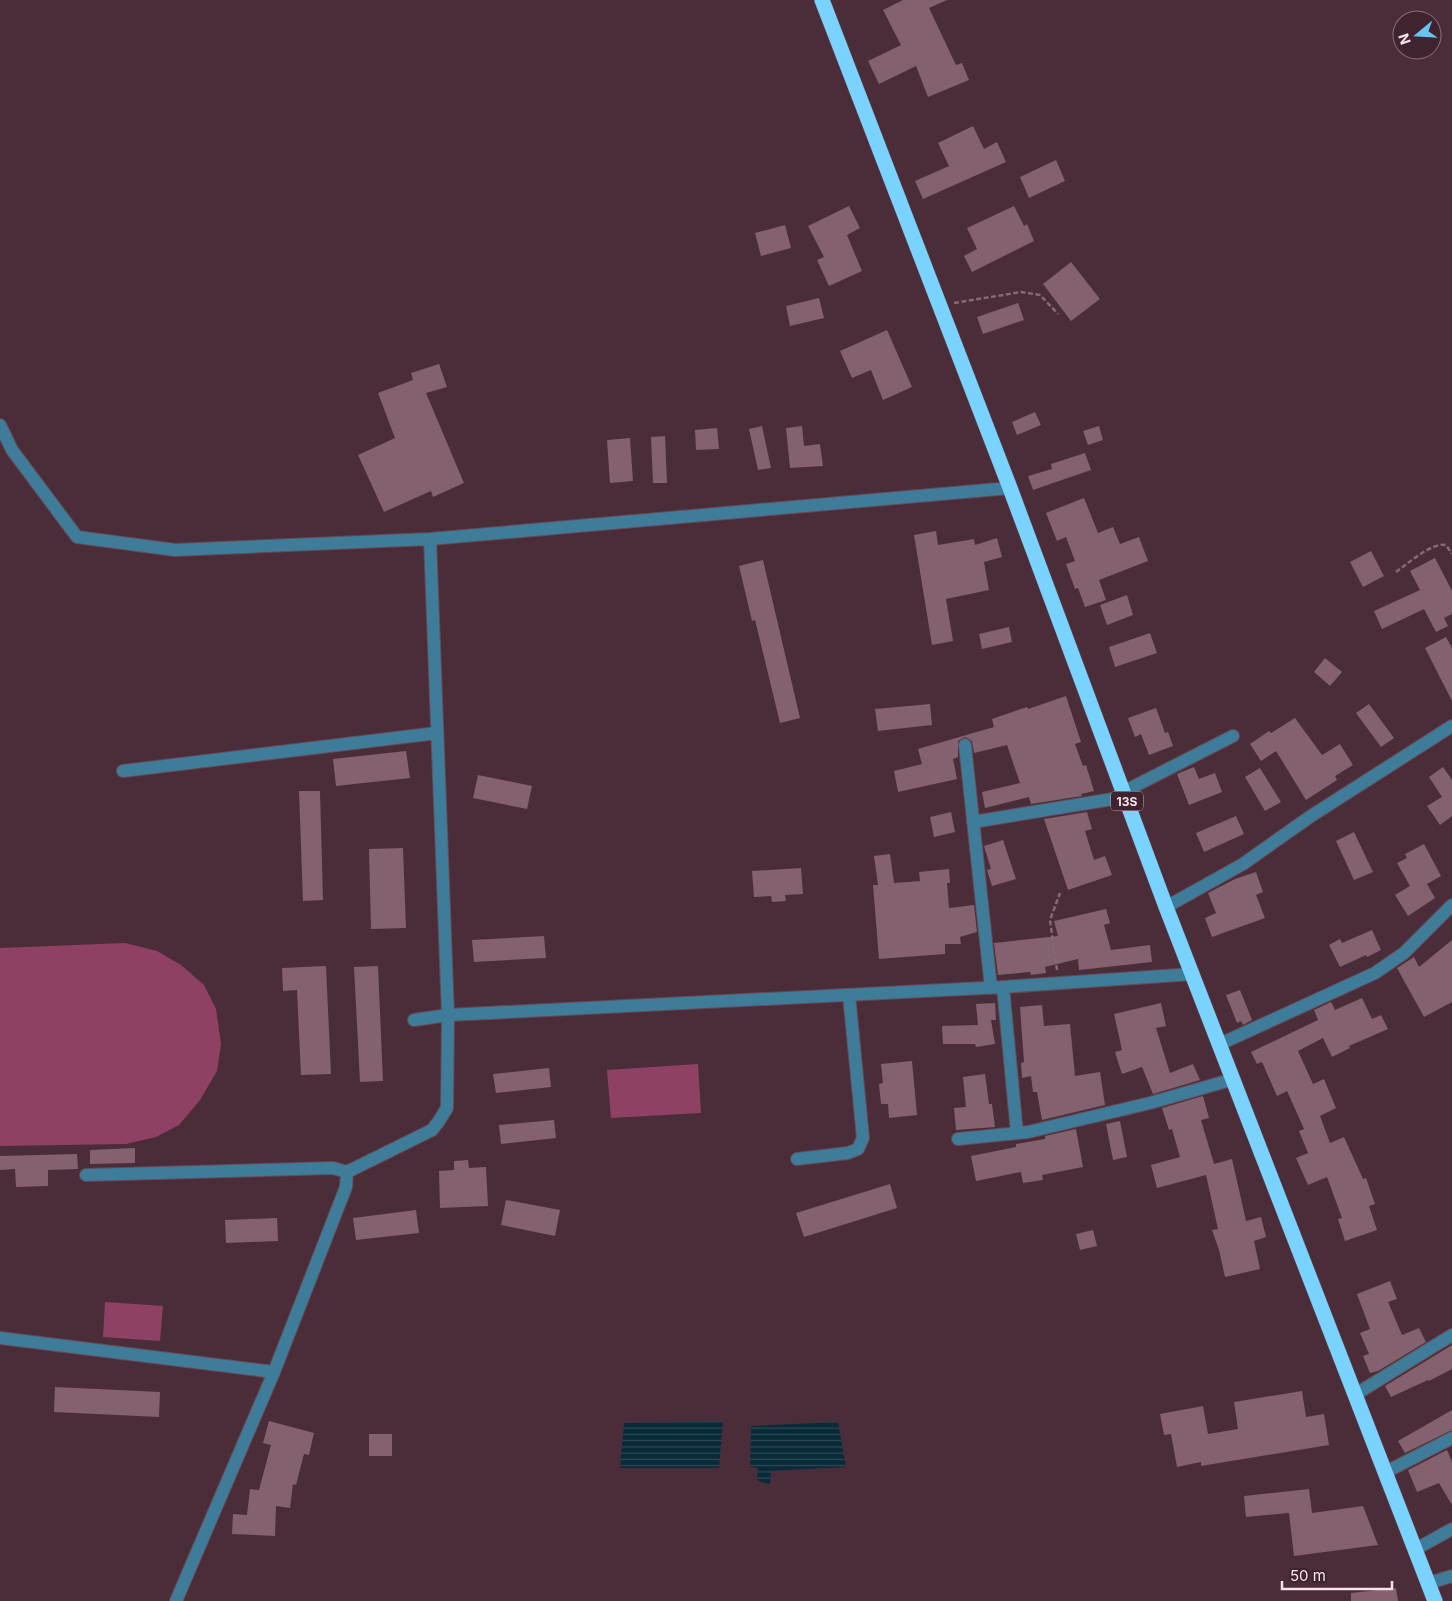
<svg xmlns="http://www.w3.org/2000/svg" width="1452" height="1601" font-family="Inter,sans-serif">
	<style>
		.pitch { fill: #8f4164 }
		.water { fill: url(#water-rules) }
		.building { fill: #83616e }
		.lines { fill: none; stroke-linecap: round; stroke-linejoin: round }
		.minor-casing { stroke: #664a55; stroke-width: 14 }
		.highway-casing { stroke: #664a55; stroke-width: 16 }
		.path { stroke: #846a74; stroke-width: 2.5; stroke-dasharray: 5 2.5; stroke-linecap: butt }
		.minor { stroke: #3e7c9a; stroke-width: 12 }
		.highway { stroke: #7ad3ff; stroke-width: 15 }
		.labels { text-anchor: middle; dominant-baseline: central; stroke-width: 4; stroke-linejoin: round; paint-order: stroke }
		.shield { fill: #3f232e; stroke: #c0aab2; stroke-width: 1 }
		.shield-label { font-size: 12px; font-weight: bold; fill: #f8e4eb }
	</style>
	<defs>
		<pattern id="water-rules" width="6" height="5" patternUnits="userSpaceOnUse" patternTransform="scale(1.25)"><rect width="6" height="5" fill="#092a39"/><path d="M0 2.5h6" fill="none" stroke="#2e4956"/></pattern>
	</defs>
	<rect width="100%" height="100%" fill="#4a2d39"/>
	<path class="pitch" d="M125,943L157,951L181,965L204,985L216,1009L221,1044L217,1071L200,1100L179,1125L156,1137L126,1144L0,1146V948Z
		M698,1064L701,1113L611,1118L607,1070Z
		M105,1302L163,1306L160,1341L103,1337Z"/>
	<path class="water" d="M723,1421L719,1468H620L624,1423Z
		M838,1422L846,1467L771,1471L770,1485L757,1480L758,1468L750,1467L751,1426Z"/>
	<path class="building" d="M903,0H947L929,8L956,65L962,63L969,80L928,97L916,66L879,84L868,61L901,45L883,10Z
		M973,126L984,149L997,142L1006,162L923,199L915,181L949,166L938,143Z
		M1056,160L1065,181L1029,198L1020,177Z
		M849,206L860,228L847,235L862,271L829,286L817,260L824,257L808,226Z
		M1014,206L1024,226L1027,224L1034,241L972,272L964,256L977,249L967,228Z
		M785,225L791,248L761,256L755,233Z
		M1071,262L1100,299L1071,321L1043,284Z
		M819,298L824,318L790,326L786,306Z
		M1018,303L1024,320L983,334L977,317Z
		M887,330L912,387L883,400L871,370L852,378L840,351Z
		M439,364L447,387L426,393L464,483L433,497L431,491L384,512L358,455L395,438L378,393L413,380L411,373Z
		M1035,412L1041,425L1017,435L1012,422Z
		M762,426L771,468L758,470L749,429Z
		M802,426L804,446L820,444L823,466L790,468L786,428Z
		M1099,426L1103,440L1088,445L1083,431Z
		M717,428L719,449L696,450L695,430Z
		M665,436L667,483H653L651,437Z
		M630,438L633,481L610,483L607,440Z
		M1085,453L1091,470L1033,490L1028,476L1052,469L1051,464Z
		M1084,498L1098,533L1113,527L1120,544L1139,537L1148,561L1099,580L1106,600L1085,607L1078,588L1075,589L1066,564L1075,561L1066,537L1057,541L1046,513Z
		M936,531L938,545L974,539L975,545L997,538L1002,557L984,562L989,590L946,599L953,641L932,645L914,535Z
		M1371,551L1384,576L1363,587L1350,562Z
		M1435,558L1452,591V614L1444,618L1448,626L1436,632L1424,609L1382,629L1374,611L1420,590L1410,571Z
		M763,560L800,718L780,723L755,620L752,621L739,566Z
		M1127,595L1133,615L1107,625L1100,605Z
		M1009,627L1012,642L982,649L979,634Z
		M1150,633L1157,653L1115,667L1109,647Z
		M1446,637L1452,648V701L1425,648Z
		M1325,658L1342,672L1330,686L1314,672Z
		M1066,696L1081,742L1075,744L1083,766L1086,765L1094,791L1081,794L1082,796L1031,804L1029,797L985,808L982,792L1020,783L1007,745L974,753L972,741L965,737L958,741V757L953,759L957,779L898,792L894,771L922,764L918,749L994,727L992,719L1027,707L1028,709Z
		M930,704L932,725L878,731L875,709Z
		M1369,704L1394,738L1381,747L1356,713Z
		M1156,708L1165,733L1168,732L1173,746L1149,755L1141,734L1135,737L1128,718Z
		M1295,718L1322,755L1340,744L1353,765L1335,776L1337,780L1306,800L1276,751L1261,761L1250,744L1269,731L1271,733Z
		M406,751L410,778L336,786L333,759Z
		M1194,767L1199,779L1215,773L1222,792L1189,805L1177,774Z
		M1443,767L1452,780V816L1440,825L1427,806L1442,797L1429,777Z
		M1260,768L1281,802L1265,811L1245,777Z
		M478,775L532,786L527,809L473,798Z
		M299,791H320L323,900L303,901Z
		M951,812L955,832L934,837L930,817Z
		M1087,812L1092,829L1085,831L1094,860L1105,856L1112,875L1068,890L1044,819Z
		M1236,816L1244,834L1204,852L1196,833Z
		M1354,832L1373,872L1354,880L1336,841Z
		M1003,840L1016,879L992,886L987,870L991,869L984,846Z
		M1424,844L1441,876L1427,884L1435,898L1408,916L1395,895L1410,886L1397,863L1407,858L1405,854Z
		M403,848L406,928L371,929L369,849Z
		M890,854L894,883L920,881L919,872L949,869L950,883H947L949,908L974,905L977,932L960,937L961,944H945V954L879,959L873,885H878L874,856Z
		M801,868L803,894L785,895L786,901L772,902L771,896L754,897L752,871Z
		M1256,872L1263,892L1256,895L1265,918L1212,937L1205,918L1216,913L1208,893L1235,879Z
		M1106,909L1110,923L1104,925L1111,950L1150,945L1152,962L1079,970L1078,959L1045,967L1046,973L1031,975L1030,972L998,975L994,943L1058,936L1054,921Z
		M1372,930L1381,950L1367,957L1366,955L1340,967L1329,945L1340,939L1342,943Z
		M544,936L546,958L474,962L472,940Z
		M1452,940V1002L1424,1017L1397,968L1414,957L1419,967Z
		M326,966L331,1074L301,1075L297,990L283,991L282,968Z
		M378,966L383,1081L360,1082L354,967Z
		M1240,990L1252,1020L1243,1025L1241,1021L1237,1023L1226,995Z
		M1362,998L1372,1019L1381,1015L1388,1029L1349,1046L1350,1048L1332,1057L1323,1038L1298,1051L1313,1084L1324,1079L1336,1108L1320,1116L1330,1143L1344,1137L1363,1179L1366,1178L1375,1204L1369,1206L1377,1230L1345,1241L1338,1219L1342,1218L1327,1177L1308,1185L1296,1158L1308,1153L1299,1131L1304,1129L1287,1091L1277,1096L1262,1062L1257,1064L1251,1052L1318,1020L1314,1010L1331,1002L1335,1010Z
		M995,1003L996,1020H991L995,1044L976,1047L975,1044H943L942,1026L978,1025L976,1004Z
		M1161,1003L1166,1026L1156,1028L1170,1073L1193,1064L1200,1080L1153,1094L1142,1067L1122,1074L1115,1052L1122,1050L1114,1014Z
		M1042,1005L1044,1026L1070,1024L1075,1076L1100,1072L1105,1105L1042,1120L1037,1092H1033L1031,1076L1022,1078L1021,1063L1024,1062L1020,1007Z
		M912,1061L917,1115L889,1118L888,1104H881L879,1084L883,1083L881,1064Z
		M549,1068L551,1087L496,1093L493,1074Z
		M985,1074L989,1104H992L995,1127L956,1130L954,1108L966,1107L963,1077Z
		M1203,1096L1209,1118L1201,1120L1214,1164L1232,1159L1246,1221L1261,1217L1266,1237L1254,1241L1260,1269L1225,1277L1219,1250L1212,1230L1218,1229L1206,1175L1157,1188L1151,1165L1180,1157L1172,1129L1169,1130L1162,1108Z
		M554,1120L556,1138L501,1144L499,1125Z
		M1120,1121L1127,1157L1113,1160L1106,1124Z
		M1076,1129L1083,1167L1042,1175L1043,1180L1023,1183L1021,1172L976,1181L971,1156L1016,1147V1144L1045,1139V1136Z
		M135,1148V1163L90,1164V1150Z
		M77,1154L78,1169L48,1170V1186L16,1187L15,1169L0,1170V1156Z
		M468,1160L469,1168L486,1167L488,1206L440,1208L439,1171L454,1170V1161Z
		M890,1184L897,1208L804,1237L796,1213Z
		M506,1200L560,1210L555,1236L501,1225Z
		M416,1210L419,1233L356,1240L353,1218Z
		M277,1218L278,1241L226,1243L225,1220Z
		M1093,1230L1097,1246L1080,1250L1076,1234Z
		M1390,1281L1397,1299L1388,1302L1402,1335L1419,1328L1426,1342L1378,1371L1370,1373L1363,1356L1369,1354L1360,1333L1370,1329L1357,1294Z
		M1452,1345V1369L1429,1381L1428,1380L1391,1397L1385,1386Z
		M55,1387L160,1392L159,1417L54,1412Z
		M1302,1391L1306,1417L1324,1414L1329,1445L1201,1466V1462L1177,1467L1171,1434L1164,1435L1160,1414L1203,1406L1208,1434L1238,1429L1234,1402Z
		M1452,1410V1430L1405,1453L1398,1441Z
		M269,1421L314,1433L309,1455L304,1454L296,1485L293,1484L290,1508L276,1506L275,1536L232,1534L233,1514L247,1515L250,1489L259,1490L271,1445L263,1443Z
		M369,1434H392V1456H369Z
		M1447,1450L1452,1462V1505L1439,1483L1417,1492L1408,1470Z
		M1309,1489L1312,1513L1363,1506L1378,1545L1294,1556L1289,1513L1246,1517L1244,1496Z
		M1396,1588L1398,1601H1351V1593Z"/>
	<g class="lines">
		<g class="minor-casing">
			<path id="minor" d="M0,425L12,450L77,537L175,550L430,539L1010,488
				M965,745L991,988
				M123,771L437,733
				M1123,792L1233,736
				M973,822L1125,797
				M1166,907L1243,864L1311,816L1452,726
				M1003,987L1017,1133
				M414,1020L448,1015L1003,987L1193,974
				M1220,1044L1375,973L1404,953L1452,905
				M958,1139L1028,1132L1150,1103L1234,1079
				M797,1159L848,1153L858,1149L863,1138L849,995
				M86,1175L333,1168L347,1172
				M0,1338L274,1372
				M1356,1394L1452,1335
				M1386,1472L1452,1438
				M1416,1549L1452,1529
				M1429,1583L1452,1576
				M176,1601L274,1372L346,1187L347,1172L432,1130L439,1121L447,1108L448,1015L430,539"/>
		</g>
		<g class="highway-casing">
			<path id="highway" d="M822,0L1010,488L1166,907L1435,1601"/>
		</g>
		<path class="path" d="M954,303L1021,292L1040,295L1058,314
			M1396,572C1407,564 1432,542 1446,545L1452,554
			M1057,970L1050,920L1060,893"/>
		<use href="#minor" class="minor"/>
		<use href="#highway" class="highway"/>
	</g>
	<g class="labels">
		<rect class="shield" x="1111" y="791.5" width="32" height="19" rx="4"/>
		<g class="shield-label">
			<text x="1127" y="801">13S</text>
		</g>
	</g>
	<g transform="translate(1417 35) rotate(252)"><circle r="24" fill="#3f232e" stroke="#89707a"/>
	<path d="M0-4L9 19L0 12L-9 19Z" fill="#68c4f0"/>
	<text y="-8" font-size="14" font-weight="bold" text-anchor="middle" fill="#f8e4eb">N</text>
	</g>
	<path d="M1282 1581v8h110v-8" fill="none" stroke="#f8e4eb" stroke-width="2.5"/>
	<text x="1290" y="1581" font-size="15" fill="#f8e4eb" stroke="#3f232e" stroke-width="4" paint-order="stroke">50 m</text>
</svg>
